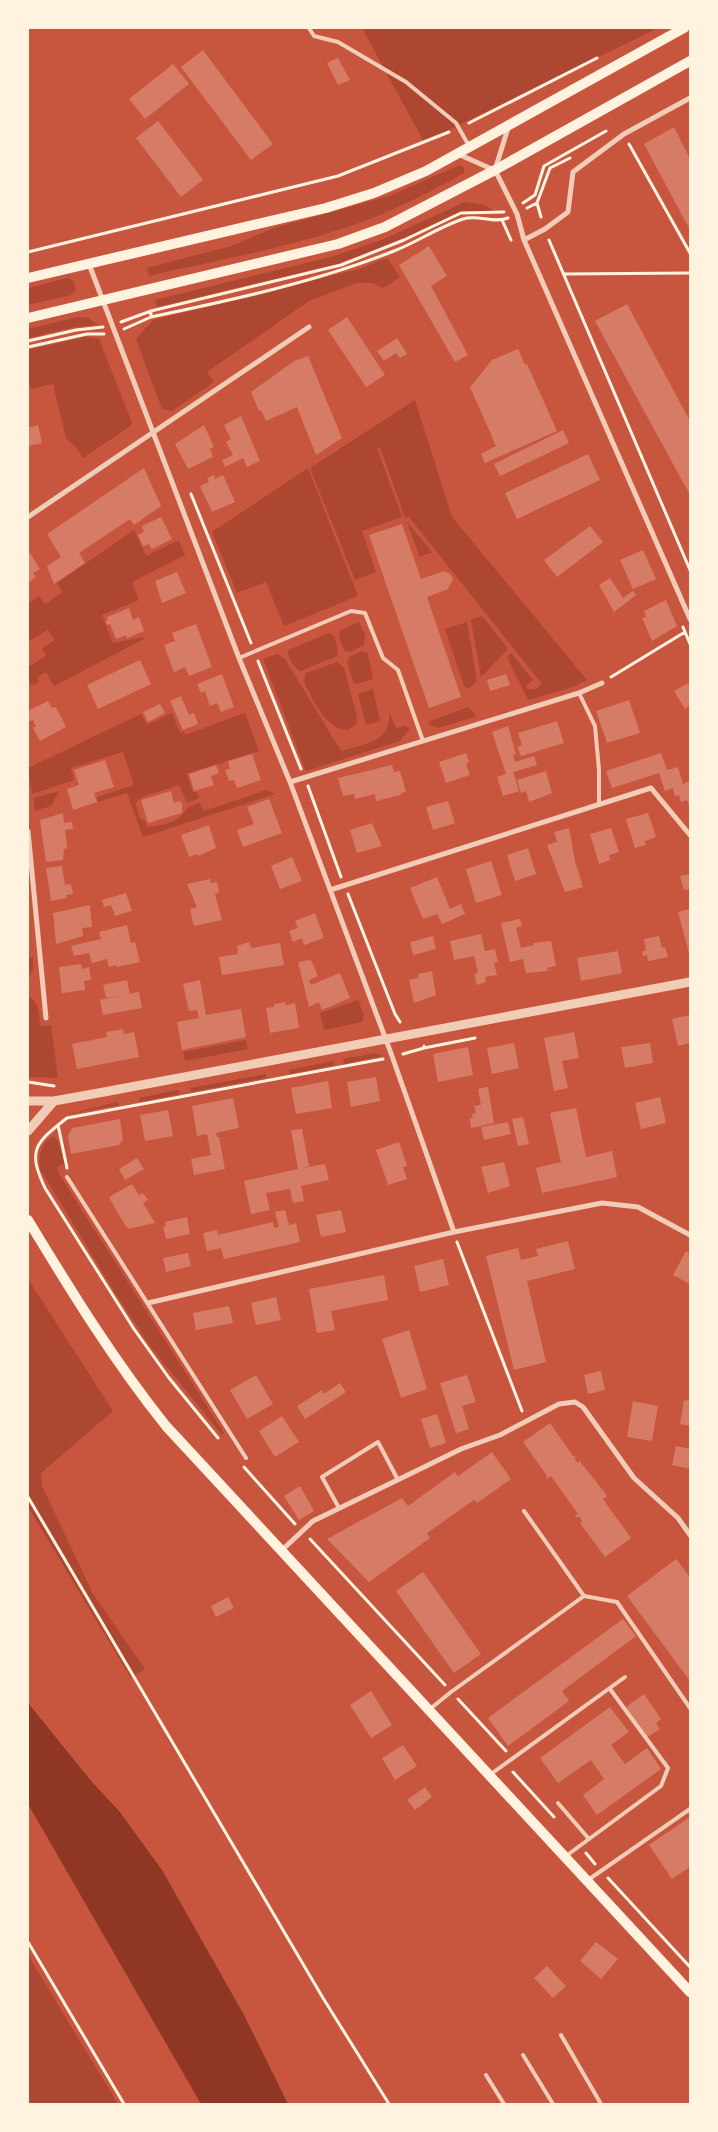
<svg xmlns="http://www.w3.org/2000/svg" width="718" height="2132" font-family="Ubuntu,sans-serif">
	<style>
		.green { fill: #ae4732 }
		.water { fill: #8f3625 }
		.building { fill: #d67c66 }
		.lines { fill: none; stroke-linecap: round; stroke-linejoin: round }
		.path { stroke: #fff3e0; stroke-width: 3 }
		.service { stroke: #f1ccb7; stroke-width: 4 }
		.minor { stroke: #f1ccb7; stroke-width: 5 }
		.tertiary { stroke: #f1ccb7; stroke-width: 9 }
		.secondary { stroke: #fff3e0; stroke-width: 10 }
	</style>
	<rect width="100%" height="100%" fill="#c8553d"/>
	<path class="green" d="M362,28H658L424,142Z
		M460,165L464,168V173C428,193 392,212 353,225C287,248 217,260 149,276L147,268L231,246L274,228L389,196Z
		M465,202L485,205L496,212H460L394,243L337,264L157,307L155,300L334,256L384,239Z
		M387,258L400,277L383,288L373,283H357L309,301L207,372L214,382L172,411L162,409L136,339L153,320L359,269Z
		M67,278L73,280L76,290L71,295L28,305V288Z
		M78,317L88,318L98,325L75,327L28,338V329Z
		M84,337L99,339L132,423L129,427L83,458L76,447L66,438L53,384L31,389L28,381V350Z
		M415,400L452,517L587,680L573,687L528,700L507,657L511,653L533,680L526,686L527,689H536L542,684L409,517L405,518L380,447L377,448L402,517L362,531L376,572L355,580L310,468Z
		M308,468L358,596L284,626L266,582L237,593L212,532Z
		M407,522L432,552L420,557Z
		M134,530L146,556L179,540L185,555L132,582L139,600L102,615L113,643L143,637L144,639L54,686L46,672L37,677L39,682L31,686L28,678V667L46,656L42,648L55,640L48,630L28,641V604L39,596L45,604L63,592L57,583Z
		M482,616L508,649L481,677L471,620Z
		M359,622L365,634L364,645L350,652L345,651L339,638L340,630Z
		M467,622L477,681L469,689L464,686L445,629Z
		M329,633L334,636L338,650L337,656L301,671C294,668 287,657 288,650Z
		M362,651L368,654L373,679L357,684L353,682L347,661L351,656Z
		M278,654L285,659L341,751C365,744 392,742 389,712L396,728L405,726L410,728L400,741L306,771L263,659Z
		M337,662L344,668L357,716L356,724L348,730C327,731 311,698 304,681L306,673Z
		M373,689L380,721L366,725L358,694Z
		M468,707L477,716L438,728L428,724L430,721Z
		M172,713L180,733L184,732L185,735L245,713L259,751L141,788L187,774L193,792H197L199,798L187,803L179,785L142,797L135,803L140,819L145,821L147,827C164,825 179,823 188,807L200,803L204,811L266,790L275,794L143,837L127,793L98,802L97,797L134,785L123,752L71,768L74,780L32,794L28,768L141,714L147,725Z
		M59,791L51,806L35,811L33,798Z
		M33,957V970L28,978V958Z
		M28,996C40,1002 39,1014 40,1026L51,1025L58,1078L28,1077Z
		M358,1000L364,1015L362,1022L324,1030L320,1013Z
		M246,1040L248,1049L185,1061L183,1052Z
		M375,1053L382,1056L344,1064L343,1059Z
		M334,1061V1065L290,1074L289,1070Z
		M266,1074V1078L191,1092V1088Z
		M179,1090L180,1094L140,1102L139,1098Z
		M117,1102L119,1105L64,1115Z
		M54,1136C61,1142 61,1155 65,1164L57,1167L59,1174L224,1433L222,1435L150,1346L117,1296L40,1169C38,1156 41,1142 54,1136Z
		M28,1279L113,1411L41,1473L42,1486L93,1594L145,1669L131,1678L28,1507Z
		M28,1955L118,2104H28Z"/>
	<path class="water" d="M28,1703L92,1782L119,1811L162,1870L244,2015L288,2104H201L28,1804Z"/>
	<path class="building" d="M203,50L273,144L251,160L181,67Z
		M338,58L350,80L338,85L327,63Z
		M173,64L189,84L145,119L129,99Z
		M158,121L203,180L181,197L136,138Z
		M674,127L690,159V230L644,144Z
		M429,246L447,276L431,286L468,355L455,362L399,265Z
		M627,304L690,421V495L595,321Z
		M347,317L385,375L366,387L328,330Z
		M397,338L407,354L400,358L396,353L384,361L377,351Z
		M518,349L525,365L527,364L557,431L485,463L481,454L496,446L470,387L492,360Z
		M308,356L342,438L316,455L297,407L266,421L261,410L259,411L251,392L294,361Z
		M241,416L260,461L247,467L243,458L225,467L222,460L233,455L226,442L231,439L224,425Z
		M38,425L42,443L28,446V428Z
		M204,425L214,447L210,449L213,457L188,469L175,444Z
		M563,430L569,443L500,476L494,464Z
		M588,454L600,480L517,519L505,493Z
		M144,468L161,506L134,525L130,519L79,553L85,563L54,584L47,566L61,557L47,534Z
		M214,475L215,479L223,475L235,502L212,512L200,486L209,482L207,478Z
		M161,517L172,539L152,549L149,544L143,546L138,535L144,532L142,526Z
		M402,524L421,579L444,571L450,574L453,579L448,589L427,597L461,697L429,708L369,535Z
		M590,526L603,542L557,577L544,560Z
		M28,550L40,569L33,573L36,577L28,583Z
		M643,550L656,579L633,589L620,560Z
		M177,572L186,593L162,603L155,581Z
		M610,578L623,598L633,591L636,595L614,612L599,585Z
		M666,600L677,626L652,641L642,618L646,617L644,611Z
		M129,608L133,620L139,617L144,631L127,638L126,635L116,639L110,624L107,625L105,621L108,620L107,617Z
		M196,624L212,667L189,676L185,667L174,672L164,645L175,641L172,633Z
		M140,660L151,684L98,709L87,685Z
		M222,674L234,707L221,712L217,703L210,706L205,691L201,693L197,684Z
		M506,674L510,685L490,691L487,680Z
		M690,682V705L685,709L674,691Z
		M181,696L189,715L194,713L198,724L183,730L170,701Z
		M629,700L640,733L607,743L596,711Z
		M48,701L52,708L56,707L66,727L40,741L33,728L36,726L33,720L28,722V711Z
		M160,704L165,713L148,722L143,712Z
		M557,721L564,743L521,756L517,747L522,745L518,733Z
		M508,726L516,754L513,755L515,762L534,756L537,765L513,772L519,791L503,796L497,777L506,774L492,732Z
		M466,753L469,762L466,764L470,775L446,783L439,762Z
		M661,753L667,770L678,767L683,784L690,781V809L687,800L681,802L679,795L675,796L673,788L665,791L659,773L612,788L606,771Z
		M252,754L261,780L237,788L234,780L229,781L225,770L230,769L228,761Z
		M105,760L114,787L94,793L97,802L73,810L67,789L79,785L74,770Z
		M216,765L219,773L211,776L214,785L194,791L189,774Z
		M392,765L394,772L400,771L406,792L401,793V795L376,801L375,794L355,799L354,794L343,796L338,778Z
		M546,771L552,793L529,802L526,791L521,793L517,780Z
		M171,791L174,803L179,801L182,803V813L148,823L141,800Z
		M269,799L282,833L243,847L237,830L254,824L247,807Z
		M448,801L455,823L433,830L426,807Z
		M63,813L64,823L72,822L73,829L65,830L67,848L64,849L63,860L46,862L40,820Z
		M648,813L656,837L645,841L646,845L635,848L626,819Z
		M372,823L382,846L357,853L350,830Z
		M209,825L216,848L198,856V854L189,857L181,835Z
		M569,828L575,861L583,887L565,892L547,845L557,842L554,832Z
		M611,828L619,852L609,855L610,860L599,864L590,834Z
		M528,848L536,874L515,881L507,855Z
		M292,857L302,881L280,889L271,866Z
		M491,861L502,895L476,903L466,869Z
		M62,866L65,885L71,884L73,894L66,895L67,898L51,901L46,868Z
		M690,874V889L684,890L680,876Z
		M437,877L450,909L461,904L465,914L442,924L437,914L423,919L410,888Z
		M210,879L211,883L217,882L219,892L215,894L222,920L194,926L190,909L197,907L187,884Z
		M126,893L132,911L115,916L111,905L104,907L102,900Z
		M90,905L92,927L82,928L83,936L56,944L53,913Z
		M690,909V952L689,953L678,912Z
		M315,913L324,938L304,945L302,938L293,942L289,931L298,928L295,921Z
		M520,919L522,926L516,928L521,948L534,945L533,943L551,941L556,966L547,968L548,971L526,973L523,959L510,962L501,923Z
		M127,925L131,943L135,942L140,962L117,967L116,965L109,967L107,959L92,963L89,953L74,956L71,946L101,939L99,932Z
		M481,934L485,951L495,949L498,962L494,963L497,975L485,977L486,982L477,985L474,974L478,973L474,956L454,960L450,941Z
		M433,936L436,949L413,955L410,942Z
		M659,936L662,948L665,947L668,957L648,961L647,955L643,956L642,951L646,950L644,939Z
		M249,942L251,948L280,943L284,965L222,975L219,957L238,954L237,946Z
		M618,951L622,973L581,981L577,958Z
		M311,960L318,976L309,980L311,985L340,973L350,998L322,1010L319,1002L309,1007L298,962Z
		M81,964L82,969L89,967L91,980L84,981L85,990L62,993L59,967Z
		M432,971L436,995L414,1003L409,980L418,978V974Z
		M127,980L130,994L106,998L103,985Z
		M200,980L206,1015L241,1009L246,1037L182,1050L177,1022L199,1018L197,1010L189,1011L183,984Z
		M139,992L142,1008L103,1015L100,1000Z
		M285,1002L286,1005L295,1003L299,1028L270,1033L266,1008L274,1007V1004Z
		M690,1015V1043L678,1046L672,1019Z
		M123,1029L124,1034L134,1032L139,1057L77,1069L72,1044L107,1037L106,1032Z
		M574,1032L579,1058L562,1061L568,1088L554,1091L544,1038Z
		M514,1043L519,1068L492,1074L487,1048Z
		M650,1043L653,1063L625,1068L621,1047Z
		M468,1047L473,1075L438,1082L433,1054Z
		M376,1077L380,1101L351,1107L347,1082Z
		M328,1081L332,1108L296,1114L291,1088Z
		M488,1087L494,1123L471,1128L470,1118H473L472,1114L476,1113L474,1106L481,1105L478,1089Z
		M660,1097L666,1123L641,1129L635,1103Z
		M233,1098L239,1128L216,1133L217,1137H219L225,1169L194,1175L191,1159L211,1155L207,1134L197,1136L192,1106Z
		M576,1108L586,1157L612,1151L617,1177L542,1193L536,1168L561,1162L550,1113Z
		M168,1110L173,1136L145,1141L140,1115Z
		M523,1117L529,1144L518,1146L512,1119Z
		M120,1119L123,1139L119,1145L71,1154L68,1136L72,1128Z
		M508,1122L511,1134L484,1140L481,1127Z
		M302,1129L309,1166L302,1168L325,1164L329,1180L301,1186L304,1201L293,1203L290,1189L266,1193L270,1210L251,1214L244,1181L298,1169L291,1130Z
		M399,1142L407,1166L403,1167L407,1179L388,1185L376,1150Z
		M137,1158L144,1169L125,1180L119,1169Z
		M504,1162L510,1186L488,1193L481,1167Z
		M132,1184L139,1195L143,1193L148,1200L143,1203L155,1223L128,1229L120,1217L109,1197Z
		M285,1210L289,1225L296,1223L300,1242L224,1259L221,1248L207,1251L203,1233L217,1230L218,1235L273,1222L274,1228L279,1227L275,1212Z
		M341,1210L346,1232L321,1237L316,1215Z
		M187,1217L190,1234L166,1239L163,1227L166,1226L165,1222Z
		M568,1241L575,1269L527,1281L546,1362L514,1370L486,1256L518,1248L521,1260L538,1256L536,1249Z
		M686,1251L690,1254V1284L673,1275Z
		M188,1253L191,1266L166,1272L163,1258Z
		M443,1259L449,1285L420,1292L414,1266Z
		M384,1275L388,1300L331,1311L335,1330L317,1333L309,1289Z
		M276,1297L281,1320L256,1325L251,1303Z
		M229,1306L233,1323L196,1330L193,1313Z
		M409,1330L427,1389L401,1398L382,1339Z
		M601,1371L605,1390L588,1394L584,1375Z
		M256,1375L273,1404L247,1419L230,1390Z
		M467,1375L476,1402L462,1406L469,1429L456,1433L440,1383Z
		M340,1383L346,1392L305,1419L297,1406L322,1390L324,1394Z
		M684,1400L690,1401V1426L680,1424Z
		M633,1401L658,1406L652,1441L627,1437Z
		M437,1414L446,1443L430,1448L421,1419Z
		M282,1416L299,1442L275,1457L259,1431Z
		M550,1423L573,1456L577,1457L574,1458L578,1463L581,1460V1463L606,1494L607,1496L603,1499L631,1538L605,1557L580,1523L582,1521L579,1516L576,1518L575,1516L578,1514L551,1476L546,1480L547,1476L523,1442Z
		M676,1446L690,1449V1469L672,1465Z
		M492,1452L511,1479L477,1503L474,1500L427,1533L430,1538L369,1582L327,1539L402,1498L408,1506L455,1472L458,1476Z
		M300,1486L314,1511L299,1520L284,1496Z
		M676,1559L690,1577V1681L627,1596Z
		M423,1572L481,1654L454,1673L396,1591Z
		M228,1597L234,1608L216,1617L211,1606Z
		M623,1619L636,1636L562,1691L569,1701L508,1746L488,1718Z
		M371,1691L392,1725L371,1738L350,1705Z
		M644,1694L661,1719L656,1723L660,1729L647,1737L626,1707Z
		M610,1707L629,1732L611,1745L625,1764L647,1748L661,1769L597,1815L583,1795L604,1779L591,1760L558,1783L540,1758Z
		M403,1745L417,1766L395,1780L382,1758Z
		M425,1787L432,1797L415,1810L407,1800Z
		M690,1817V1867L672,1879L649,1845Z
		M596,1942L618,1959L601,1979L580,1961Z
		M547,1966L566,1986L553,1998L534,1978Z"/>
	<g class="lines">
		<path class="path" d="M469,123L597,58
			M629,144L690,253
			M523,203L535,195L544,166L606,131
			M537,203L541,217
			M527,208L537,203L550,168L570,158
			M502,220L511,240
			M549,240L690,570
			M28,252L338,176L449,132
			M564,274L690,273
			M151,311V317C232,300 316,282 394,251C417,242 439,227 463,219C477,214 494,224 508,218
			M121,322L151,311L341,265L404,240L461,213L504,212
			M124,329L151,317
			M28,341L76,330L103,327
			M28,347L87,334H104
			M191,494L251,643
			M683,627L690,644
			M258,661L301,769
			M611,677L685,632
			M308,786L341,877
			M348,894L395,1014L400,1022
			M424,1046V1048L475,1038
			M403,1054L424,1048
			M28,1082L54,1086
			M58,1125L67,1168
			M457,1242L522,1411
			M218,1438L169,1378L134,1329L45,1188C27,1150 35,1143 67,1118L383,1059
			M244,1467L295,1524
			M28,1497L323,1998L389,2104
			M310,1539L445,1685
			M458,1699L506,1751
			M513,1772L554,1817
			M586,1853L595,1864
			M608,1878L690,1967
			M28,1942L124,2104"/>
		<path class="service" d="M309,28L314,36L338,42L406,82L456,123L469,146
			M239,658L351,611L365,613L383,658L398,670L423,741
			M579,693L595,726L599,770V804
			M67,1177L246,1458
			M339,1508L322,1477L378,1442L398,1480
			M524,1511L584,1596
			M430,1709L451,1692L584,1596L617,1602L690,1708
			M491,1774L625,1677
			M558,1803L589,1839
			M566,1856L661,1786L668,1768L610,1689
			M588,1880L690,1809
			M561,2035L601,2104
			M523,2055L553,2104
			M486,2075L504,2104"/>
		<path class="minor" d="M508,128L495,170L517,214L524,240L690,619
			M458,154L494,170
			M524,240L545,229L568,212L573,172L624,134L690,98
			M89,264L239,658L290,782L392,1056L454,1232
			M28,517L309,327
			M290,782L579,693L602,683
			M28,831L46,1018
			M330,890L651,788L690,835
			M148,1303L454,1232L602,1203L638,1207L690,1235
			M281,1551L313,1521L416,1471L461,1449L500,1435L559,1404L575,1402L583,1407L634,1478L678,1518L690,1535"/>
		<path class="tertiary" d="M28,1101H54L104,1092L690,982
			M28,1131L54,1101"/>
		<path class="secondary" d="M28,278L326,208L374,193L426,171L684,28
			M28,318L338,244L385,227L495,170L690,61
			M28,1220C71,1291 114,1361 166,1426L690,1992"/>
	</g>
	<rect width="718" height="2132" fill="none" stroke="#fff3e0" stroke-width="58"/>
</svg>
